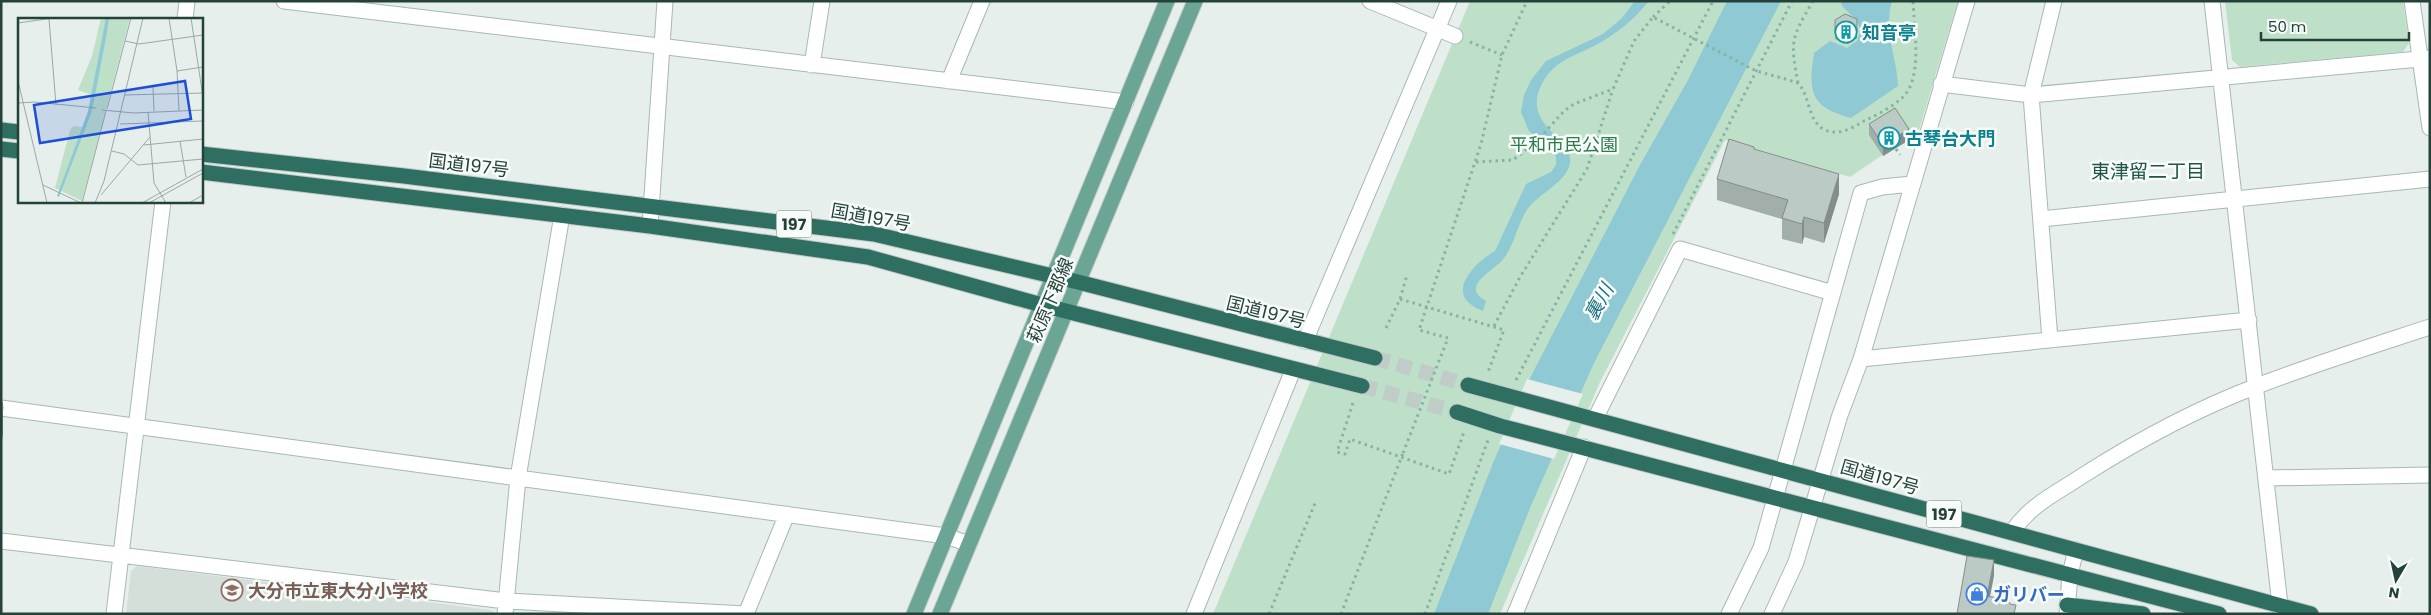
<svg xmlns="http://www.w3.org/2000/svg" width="2431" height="615" font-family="Poppins,'Noto Sans JP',sans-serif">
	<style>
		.built { fill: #d4dfda }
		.green { fill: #bfe0c8 }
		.water { fill: #8ec9d4 }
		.pier { fill: #e6efeb }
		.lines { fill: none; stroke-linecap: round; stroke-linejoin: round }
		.highway-tunnel { stroke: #bfccc8; stroke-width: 15; stroke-dasharray: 15 8; stroke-linecap: butt }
		.minor-casing { stroke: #a8b8b2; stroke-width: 17 }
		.major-casing { stroke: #c2cac8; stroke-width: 17 }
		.highway-casing { stroke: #c2cac8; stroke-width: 17 }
		.path { stroke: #86b3a5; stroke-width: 3; stroke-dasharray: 2.5 4; stroke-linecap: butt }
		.minor { stroke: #fff; stroke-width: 15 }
		.major { stroke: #6aa596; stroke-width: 15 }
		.highway { stroke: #2f6f62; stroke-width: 15 }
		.path-bridge { stroke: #86b3a5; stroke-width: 3; stroke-dasharray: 2.5 4; stroke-linecap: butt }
		.wall { fill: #a1aea9 }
		.shaded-wall { fill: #838d89 }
		.building { fill: #bbcac4; stroke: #838d89 }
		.labels { text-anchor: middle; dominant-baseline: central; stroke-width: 5; stroke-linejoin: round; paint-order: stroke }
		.shield { fill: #f7fbf9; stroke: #637a73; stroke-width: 1 }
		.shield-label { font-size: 16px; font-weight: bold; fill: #24423a }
		.culture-label { font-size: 18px; font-weight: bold; fill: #0d838f; stroke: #f7fbf9; text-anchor: start }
		.park-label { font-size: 18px; fill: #2d7a4b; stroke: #f7fbf9 }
		.street-label { font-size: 18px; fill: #24423a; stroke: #f7fbf9 }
		.education-label { font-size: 18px; font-weight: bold; fill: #785e54; stroke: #f7fbf9; text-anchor: start }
		.shop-label { font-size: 18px; font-weight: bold; fill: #366cbe; stroke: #f7fbf9; text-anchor: start }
		.neighbourhood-label { font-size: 19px; fill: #1f5548; stroke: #f7fbf9 }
		.water-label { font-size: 19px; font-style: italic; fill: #1c6f80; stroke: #f7fbf9 }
		.inset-road { fill: none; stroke: #98aaa4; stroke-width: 1 }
		.view { fill: #1d4ed8; fill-opacity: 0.15; stroke: #1d4ed8; stroke-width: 2.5 }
		.inset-edge { fill: none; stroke: #24423a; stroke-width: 2.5 }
	</style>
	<rect width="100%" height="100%" fill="#e6efeb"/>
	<path class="built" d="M137,566L491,610L497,614H126L131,571Z"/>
	<path class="green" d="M1470,1H1958L1919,130L1850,177L1725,140L1600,382L1500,614H1213Z
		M2225,1H2403L2409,43L2403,52L2240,67L2232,60Z"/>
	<path class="water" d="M1635,1H1649C1635,19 1616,34 1596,45C1577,55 1556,60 1544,80C1514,130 1588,138 1566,173C1555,189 1535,196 1525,213C1517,227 1514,245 1504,258C1496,270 1458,286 1486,301L1483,311C1478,309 1472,306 1469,303C1450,286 1480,259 1495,251L1526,184L1551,172L1556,165V157L1551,150L1529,131L1521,112L1524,95L1531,80L1546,61L1603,34L1622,18Z
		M1727,1H1781L1593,365L1530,508L1488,614H1434L1493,463L1530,378L1640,165L1688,80Z
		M1841,1H1892C1883,32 1897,56 1898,86L1851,118C1810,107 1808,92 1814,53L1830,41L1847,48L1857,41L1861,29L1854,18L1842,6Z"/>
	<path class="pier" d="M1527,379L1583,394L1554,459L1499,444Z"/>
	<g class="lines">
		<path class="highway-tunnel" d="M1375,358L1468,385
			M1362,386L1457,412"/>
		<g class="minor-casing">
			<path id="minor" d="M284,1L1126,102
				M1370,1L1455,36
				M2212,1L2281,614
				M2412,1L2430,128
				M185,19L187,1
				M812,65L822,1
				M949,81L982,1
				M1941,84L2031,95L2430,58
				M2041,219L2430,179
				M650,226L665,1
				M2050,340L2031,95L2054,1
				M1305,341L1449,1
				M1861,359L2249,320
				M1,408L946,536L969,544
				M1595,419L1680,249L1833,293
				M2266,478L2430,475
				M2012,532C2030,505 2055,494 2082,476C2137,441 2196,409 2257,386C2314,364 2372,346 2430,327
				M1,541L506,601L745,614
				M114,614L163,201
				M505,614L518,478L562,215
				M746,614L787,514
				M1194,614L1293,370
				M1515,614L1584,447
				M1729,614L1761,548L1861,193L1882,187L1912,184
				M1772,614L1796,562L1840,415L1861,359L1967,1
				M2067,614L2070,574L2076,550"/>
		</g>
		<g class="major-casing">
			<path id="major" d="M914,614L1167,1
				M940,614L1195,1"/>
		</g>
		<g class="highway-casing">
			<path id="highway" d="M1,130L19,132
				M1,149L19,151
				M201,154L404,176L874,234L1078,282L1375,358
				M201,172L650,226L868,257L1042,305L1362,386
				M1468,385L2311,614
				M1457,412L1500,426L2219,614
				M2067,605L2143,614"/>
		</g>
		<path class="path" d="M1653,17L1670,1
			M1470,42L1502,55
			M1798,83C1790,40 1791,39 1813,1
			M1896,149L1900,155
			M1476,162L1513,160L1537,141L1564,111L1574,104L1613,89L1634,41L1653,17L1752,69C1763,74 1794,80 1799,84C1810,97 1808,122 1825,130C1839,136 1852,128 1864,121C1877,115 1892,107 1903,97C1923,78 1914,27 1913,1
			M1673,234L1792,1
			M1400,299L1504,330L1488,372
			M1494,326L1520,277L1587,169L1613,89
			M1386,328L1400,299L1407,275
			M1448,338L1419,330L1481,144L1502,55L1527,1
			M1516,380L1713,1
			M1353,403L1337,452L1345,454L1350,439L1449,474L1464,432
			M1269,614L1316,501
			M1341,614L1403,453
			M1425,614L1488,440"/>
		<use href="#minor" class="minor"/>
		<use href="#major" class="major"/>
		<use href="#highway" class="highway"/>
		<path class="path-bridge" d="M1403,453L1448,338"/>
	</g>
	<path class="wall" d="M1835,20L1857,38L1847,44L1835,39Z
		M1869,124L1909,140L1883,156L1869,135Z
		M1754,149L1839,194L1824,243L1804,237L1802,244L1782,239V219L1717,200V179Z"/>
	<path class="shaded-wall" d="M1857,32V38L1847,44V38Z
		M1909,129V140L1883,156V145Z
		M1839,174V194L1824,243V223Z
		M1804,217V237L1802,244V224Z
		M3,408V434L1,446V419Z
		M1994,560V576L1987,612V596Z"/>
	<path class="building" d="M1845,14L1857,19V32L1847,38L1835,33V20Z
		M1895,108L1909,129L1883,145L1869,124Z
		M1729,139L1754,147V149L1839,174L1824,223L1804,217L1802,224L1782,218L1788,200L1717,179Z
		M1,402H2L3,408L1,419Z
		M1967,556L1994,560L1987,596L2008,600L2010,604L2016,605L2014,614H1957Z"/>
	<defs>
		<g id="building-ring" transform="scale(1.125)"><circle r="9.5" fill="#f7fbf9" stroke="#0f9aa8" stroke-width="1.5"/><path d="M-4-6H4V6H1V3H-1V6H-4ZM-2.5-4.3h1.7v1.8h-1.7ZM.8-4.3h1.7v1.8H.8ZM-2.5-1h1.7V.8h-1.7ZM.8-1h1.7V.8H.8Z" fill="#0f9aa8"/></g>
		<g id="school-ring" transform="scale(1.125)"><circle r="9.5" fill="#f7fbf9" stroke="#8d6e63" stroke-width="1.5"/><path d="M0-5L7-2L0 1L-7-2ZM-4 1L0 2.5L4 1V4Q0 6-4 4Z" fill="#8d6e63"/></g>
		<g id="shop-ring" transform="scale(1.125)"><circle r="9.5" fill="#f7fbf9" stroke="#3f7fe0" stroke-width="1.5"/><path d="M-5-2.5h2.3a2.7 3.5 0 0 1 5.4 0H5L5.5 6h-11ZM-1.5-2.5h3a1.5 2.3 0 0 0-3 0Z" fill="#3f7fe0"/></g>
	</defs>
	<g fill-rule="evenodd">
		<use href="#building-ring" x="1846" y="32"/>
		<use href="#building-ring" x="1889" y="138"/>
		<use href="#school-ring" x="232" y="590"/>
		<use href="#shop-ring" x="1977" y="594"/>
	</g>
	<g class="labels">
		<g class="shield">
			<rect x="776.5" y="210.5" width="35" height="27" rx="4"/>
			<rect x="1926.5" y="500.5" width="35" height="27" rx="4"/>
		</g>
		<g class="shield-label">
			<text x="794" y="224">197</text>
			<text x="1944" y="514">197</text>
		</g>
		<g class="culture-label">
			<text x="1862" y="32">知音亭</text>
			<text x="1905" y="138">古琴台大門</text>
		</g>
		<g class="park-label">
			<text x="1564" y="144">平和市民公園</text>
		</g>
		<g class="street-label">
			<text transform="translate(469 165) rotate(7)">国道197号</text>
			<text transform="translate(871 217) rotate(10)">国道197号</text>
			<text transform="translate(1050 300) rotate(-67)">萩原下郡線</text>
			<text transform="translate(1266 312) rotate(14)">国道197号</text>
			<text transform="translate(1880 477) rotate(16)">国道197号</text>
		</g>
		<g class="education-label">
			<text x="248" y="590">大分市立東大分小学校</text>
		</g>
		<g class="shop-label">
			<text x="1993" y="594">ガリバー</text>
		</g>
		<g class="neighbourhood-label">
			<text x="2148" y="171">東津留二丁目</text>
		</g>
		<g class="water-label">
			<text transform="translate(1599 302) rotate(-61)">裏川</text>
		</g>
	</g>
	<g transform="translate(18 18)">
		<rect width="185" height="185" fill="#e6efeb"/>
		<path d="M83,0H112L64,183L37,170L52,112L56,108L64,109L70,93L74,77L60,72L74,38Z" fill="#bfe0c8"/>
		<path d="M88,0H91L89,14L74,93L41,179L39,178L70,94Z" fill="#8ec9d4"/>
		<path class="inset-road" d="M120,0H136M151,0L159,53L161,93M173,0L185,79M31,1L38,87M0,5L35,0M107,23L121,26L185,17M159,53L185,49M0,63L29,185M135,69L136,93M107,77L185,75M0,85L17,84L78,90M89,91L113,0M84,92L116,95L185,92M130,94L136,165L148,185M102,106L185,103M162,123L168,159M126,127L185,121M94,133L106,136L120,147L185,141M25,167L63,185M83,177L132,119M64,185L88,93M77,185L86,163L125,0M124,185L185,151M131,185L185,155M171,185L185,177"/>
		<path class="view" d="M167,63L173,101L22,125L16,87Z"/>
		<rect width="185" height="185" class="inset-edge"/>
	</g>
	<rect width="2431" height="615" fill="none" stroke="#24423a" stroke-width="5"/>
	<g transform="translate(2396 580) rotate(189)" stroke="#f7fbf9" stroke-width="4" paint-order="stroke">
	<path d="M0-4L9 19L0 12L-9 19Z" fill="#24423a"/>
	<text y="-8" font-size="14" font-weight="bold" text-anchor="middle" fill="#24423a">N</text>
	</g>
	<path d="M2261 32v8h148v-8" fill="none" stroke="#24423a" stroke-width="2.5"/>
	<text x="2268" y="32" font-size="15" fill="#24423a" stroke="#f7fbf9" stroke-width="4" paint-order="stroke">50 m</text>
</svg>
